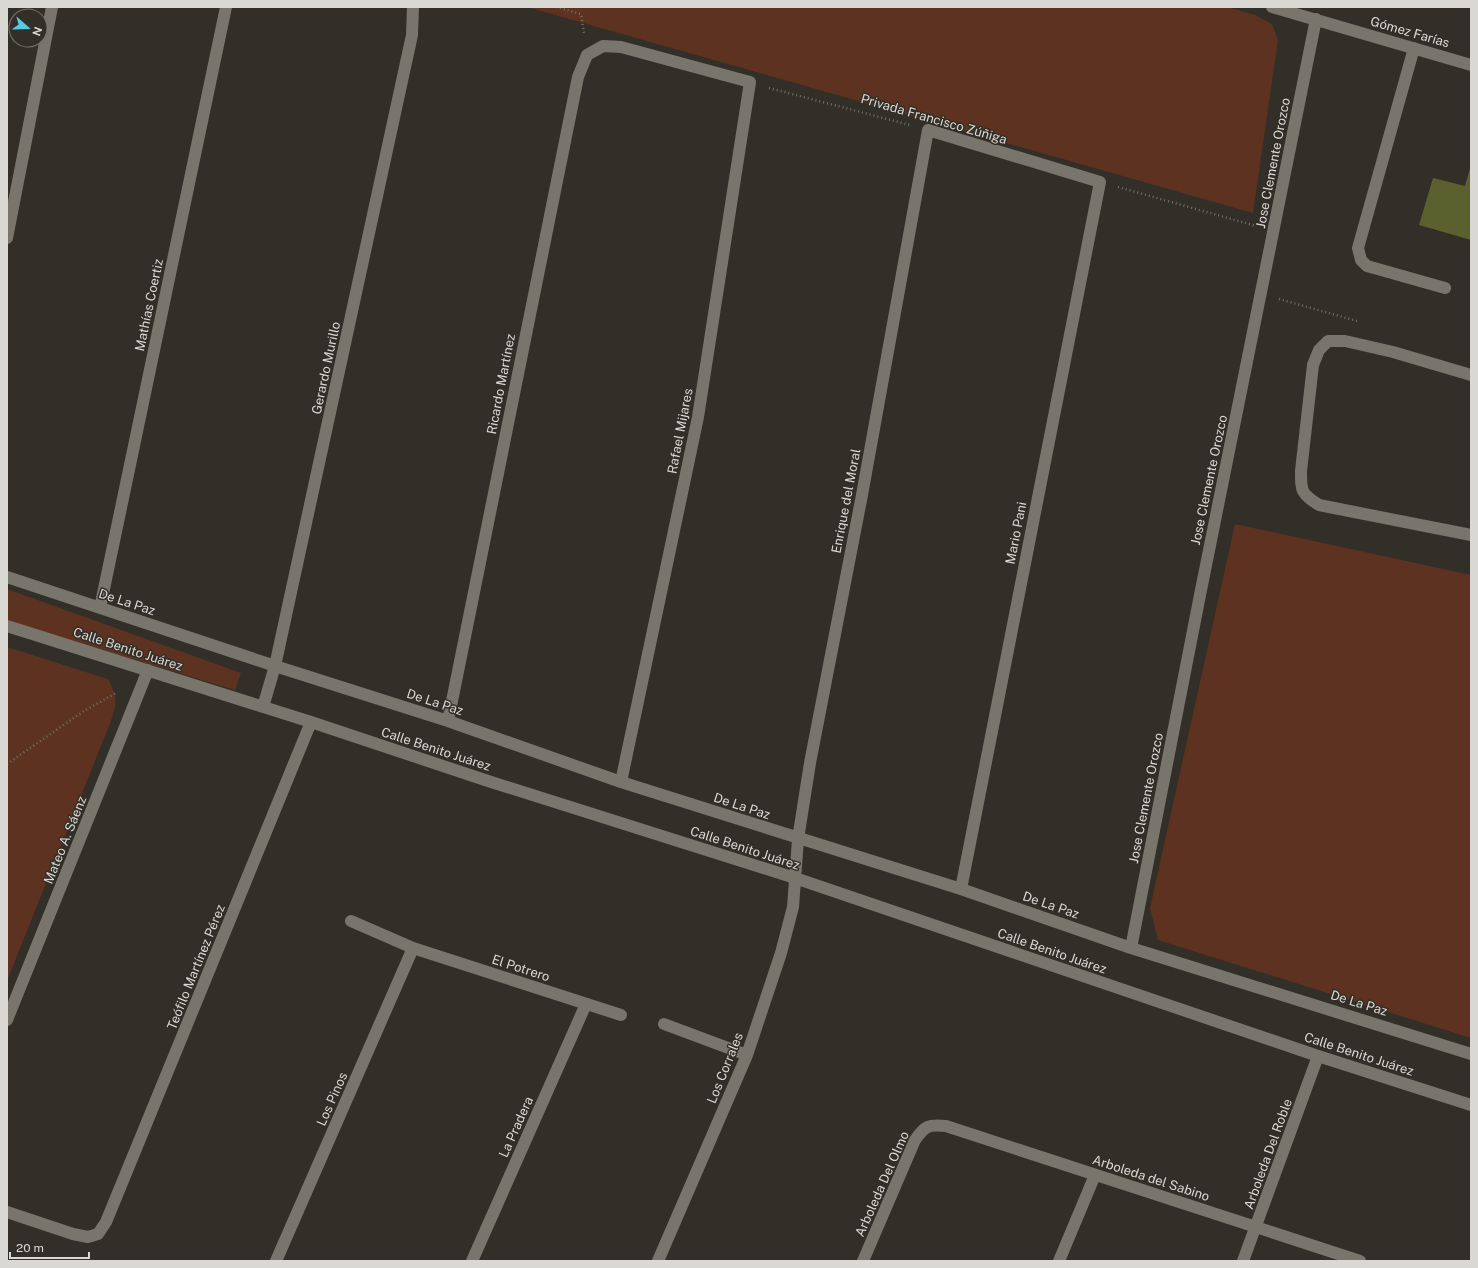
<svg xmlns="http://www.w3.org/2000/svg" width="1478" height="1268" font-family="'Public Sans',sans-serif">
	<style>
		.green { fill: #5d3221 }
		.building { fill: #5a612f }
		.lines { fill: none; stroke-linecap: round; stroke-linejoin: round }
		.path { stroke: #73716a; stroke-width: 2.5; stroke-dasharray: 1 3; stroke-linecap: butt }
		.minor { stroke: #78756c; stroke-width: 12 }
		.labels { text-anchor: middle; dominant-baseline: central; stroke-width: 3; stroke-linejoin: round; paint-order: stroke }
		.street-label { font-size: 13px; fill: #dad8d3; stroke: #312f27 }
	</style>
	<rect width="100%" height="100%" fill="#312f27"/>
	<path class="green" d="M527,7H1228L1255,15L1272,24L1278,40L1253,213Z
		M1235,524L1471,575V1038L1158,940L1150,908Z
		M7,589L241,673L235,690L7,621Z
		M7,647L108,679C118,697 117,702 111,721L7,981Z"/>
	<path class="building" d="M1471,165V240L1419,225L1433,178L1465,186Z"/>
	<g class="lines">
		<path class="path" d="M556,7L581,14L584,33
			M769,88L910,125
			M1118,187L1256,226
			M1279,299L1357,321
			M7,764L84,711L116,693"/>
		<path class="minor" d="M1272,7L1471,65
			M1414,48L1358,248L1361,260L1367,266L1445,288
			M7,238L52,7
			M1471,375L1393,352L1345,341H1328L1319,350L1313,365L1301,471C1301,492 1301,493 1319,505L1471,535
			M7,577L275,666L448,721L621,782L961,889L1131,948L1471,1054
			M100,608L226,7
			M7,626L311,722L488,781L795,878L1318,1056L1471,1105
			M263,707L275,666L412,35L413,7
			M448,721L578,77L587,55L603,46L621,47L750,82L698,417L621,782
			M351,921L413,948L621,1015
			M1131,948L1200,595L1316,19
			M7,1020L148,670
			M664,1024L747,1055
			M7,1212L73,1234L88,1237L98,1234L106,1222L311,722
			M276,1261L413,948
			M472,1261L586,1004
			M658,1261L747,1055L781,953L793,907L798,839L810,763L862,495L928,130L1100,182L961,889
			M863,1261L915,1140C925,1126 928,1124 946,1126L1360,1261
			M1059,1261L1095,1175
			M1243,1261L1318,1056"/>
	</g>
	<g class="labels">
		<g class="street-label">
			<text transform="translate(1410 32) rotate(16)">Gómez Farías</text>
			<text transform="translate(934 119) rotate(16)">Privada Francisco Zúñiga</text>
			<text transform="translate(1273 163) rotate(-79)">Jose Clemente Orozco</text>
			<text transform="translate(149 305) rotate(-78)">Mathías Coertiz</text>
			<text transform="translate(326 368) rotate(-78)">Gerardo Murillo</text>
			<text transform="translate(501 384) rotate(-79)">Ricardo Martínez</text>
			<text transform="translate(680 431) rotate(-79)">Rafael Mijares</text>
			<text transform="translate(1209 480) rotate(-78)">Jose Clemente Orozco</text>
			<text transform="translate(846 501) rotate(-79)">Enrique del Moral</text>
			<text transform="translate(1016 533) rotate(-79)">Mario Pani</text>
			<text transform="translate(127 602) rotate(18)">De La Paz</text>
			<text transform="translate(128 649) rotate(18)">Calle Benito Juárez</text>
			<text transform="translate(435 702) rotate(18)">De La Paz</text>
			<text transform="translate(436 749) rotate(18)">Calle Benito Juárez</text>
			<text transform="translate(1146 798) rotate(-79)">Jose Clemente Orozco</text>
			<text transform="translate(742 806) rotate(18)">De La Paz</text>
			<text transform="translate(65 840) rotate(-68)">Mateo A. Sáenz</text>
			<text transform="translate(745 848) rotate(18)">Calle Benito Juárez</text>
			<text transform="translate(1051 905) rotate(19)">De La Paz</text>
			<text transform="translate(1052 951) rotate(19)">Calle Benito Juárez</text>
			<text transform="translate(196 967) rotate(-68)">Teófilo Martínez Pérez</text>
			<text transform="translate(521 968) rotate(18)">El Potrero</text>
			<text transform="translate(1359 1003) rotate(17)">De La Paz</text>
			<text transform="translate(1359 1054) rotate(18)">Calle Benito Juárez</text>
			<text transform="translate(725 1068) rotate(-68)">Los Corrales</text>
			<text transform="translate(332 1099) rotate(-66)">Los Pinos</text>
			<text transform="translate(516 1127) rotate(-66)">La Pradera</text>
			<text transform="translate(1268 1154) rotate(-70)">Arboleda Del Roble</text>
			<text transform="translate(1151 1178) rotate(18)">Arboleda del Sabino</text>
			<text transform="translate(882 1184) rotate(-66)">Arboleda Del Olmo</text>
		</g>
	</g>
	<rect width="1478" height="1268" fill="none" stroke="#dad8d3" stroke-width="16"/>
	<g transform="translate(28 28) rotate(110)"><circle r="19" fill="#312f27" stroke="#75736c"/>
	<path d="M0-3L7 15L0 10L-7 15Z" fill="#57c9e2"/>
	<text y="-6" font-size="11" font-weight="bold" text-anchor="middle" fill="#dad8d3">N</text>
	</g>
	<path d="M10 1252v6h79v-6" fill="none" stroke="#dad8d3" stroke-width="2"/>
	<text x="16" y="1252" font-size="12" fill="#dad8d3" stroke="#312f27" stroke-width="3" paint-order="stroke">20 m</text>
</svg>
